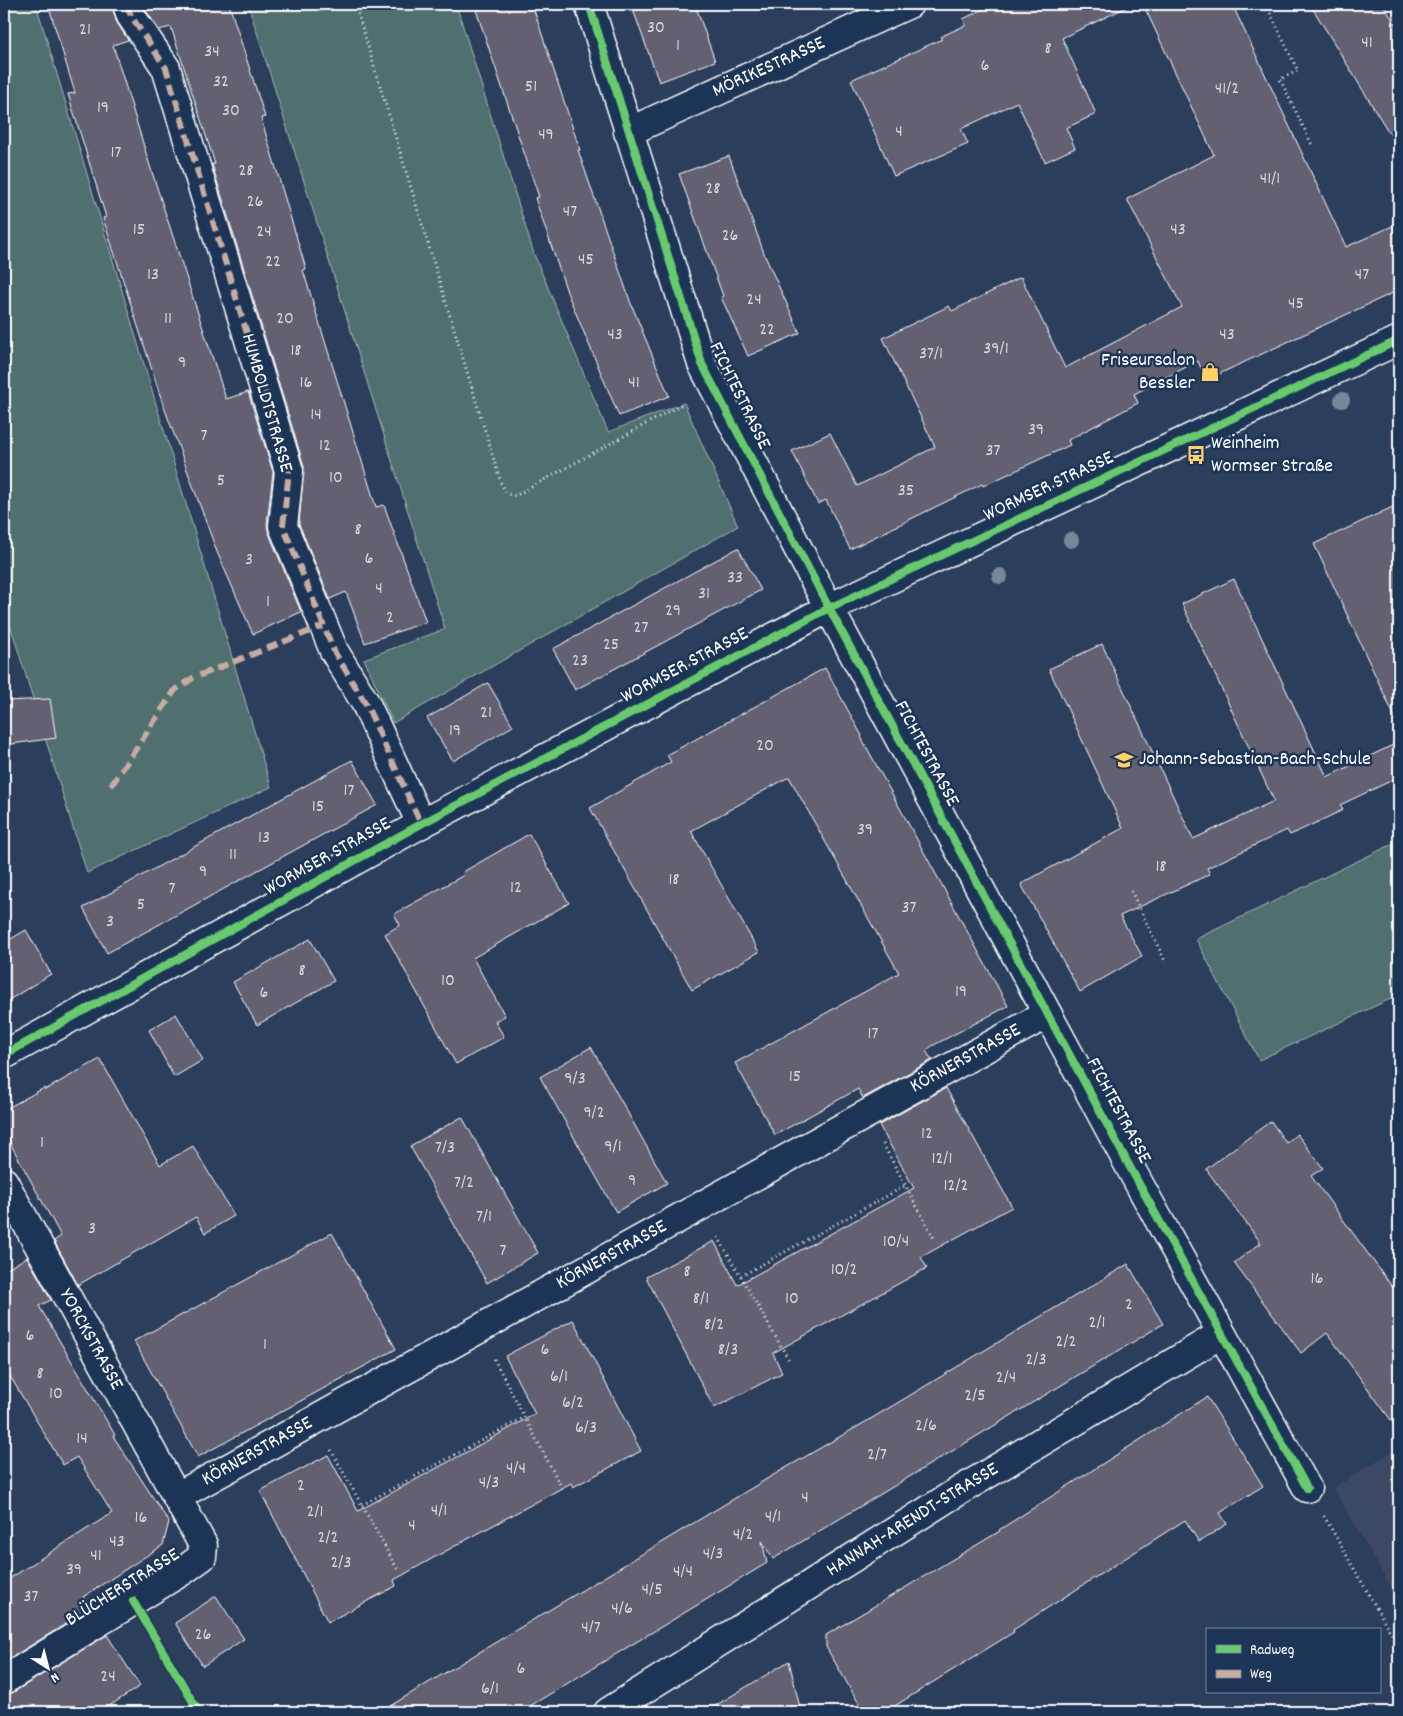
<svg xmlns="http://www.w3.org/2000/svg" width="1403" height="1716" font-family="Dekko,sans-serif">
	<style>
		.built { fill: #3c4863 }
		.green { fill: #506f6e; stroke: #a8b7b6 }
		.building { fill: #646072; stroke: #fff }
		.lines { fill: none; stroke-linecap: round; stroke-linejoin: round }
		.street-casing { stroke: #fff; stroke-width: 31 }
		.path { stroke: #fff; stroke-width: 3; stroke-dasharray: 1 4; stroke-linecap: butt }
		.street { stroke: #1d3557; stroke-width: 28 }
		.quiet { stroke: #c7aca2; stroke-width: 6; stroke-dasharray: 12 6; stroke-linecap: butt }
		.cycleway-casing { stroke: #1d3557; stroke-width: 11 }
		.cycleway { stroke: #67ca6e; stroke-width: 8 }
		.tree { fill: #798896 }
		.labels { text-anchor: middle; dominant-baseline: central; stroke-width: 5; stroke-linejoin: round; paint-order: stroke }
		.number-label { font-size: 18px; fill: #d8d7dc }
		.street-label { font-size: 20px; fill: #fff; stroke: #1d3557 }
		.poi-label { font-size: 20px; fill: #fff; stroke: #1d3557; text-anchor: start }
	</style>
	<rect width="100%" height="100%" fill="#2b3e5c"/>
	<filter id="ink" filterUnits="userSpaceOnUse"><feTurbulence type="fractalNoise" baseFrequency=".02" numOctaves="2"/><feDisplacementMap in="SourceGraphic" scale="10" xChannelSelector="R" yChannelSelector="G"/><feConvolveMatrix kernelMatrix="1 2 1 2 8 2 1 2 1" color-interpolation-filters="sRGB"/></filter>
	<g filter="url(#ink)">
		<path class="built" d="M1399,1447V1601L1333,1488Z"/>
		<path class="green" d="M4,4H36L271,787L87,873L4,605Z
			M248,4H456L534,254L608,432L684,403L738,526L393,723L364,659L445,629Z
			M1399,841V995L1259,1060L1196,939Z"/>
		<path class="building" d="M48,4H112L116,21L128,40L113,45L150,166L226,399L248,392L273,472L267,524L268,531L301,612L253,634L217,552L163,404L103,218L106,217L68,94L75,93Z
			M143,4H229L265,117L261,118L306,269L303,270L376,507L384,505L426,622L365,643L346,592L330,599L299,524L304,466L212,164H215L171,27L159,30L145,9Z
			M474,4H532L580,150H578L630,301L669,396L619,416L567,292L535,198L539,197Z
			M631,4H695L715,61L659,82Z
			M994,4H1133L1062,38L1096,114L1066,128L1075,148L1045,162L1017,102L961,129L968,144L894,176L851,80L942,39L940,37L966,25L963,19Z
			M1143,4H1232L1346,247L1399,223V290L1206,380L1198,361L1134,394L1138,403L1068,440L1070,445L983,486L982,484L850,549L826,500L818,504L792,451L830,433L857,486L935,447L883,338L949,306L952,311L1021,277L1065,368L1182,307L1127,199L1214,155Z
			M1310,4H1383L1399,30V149Z
			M729,156L765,256L800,333L748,356L721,297L723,296L679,174Z
			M1399,504V726L1314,544Z
			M738,548L761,590L575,690L553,649Z
			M1234,579L1327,777L1399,742V777L1340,805L1343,810L1290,835L1287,830L1207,868L1210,874L1120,916L1142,956L1080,992L1021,884L1123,828L1049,669L1102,644L1193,839L1274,801L1182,604Z
			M825,668L862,736L861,737L1008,1006L932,1046L926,1051L932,1060L863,1098L858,1089L775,1135L735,1063L899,973L789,777L691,831L759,952L692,990L590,808L671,762L667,755Z
			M488,683L513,726L453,761L427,718Z
			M50,699L56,738L4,745V701Z
			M352,760L377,805L107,953L83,908Z
			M529,834L569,903L473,958L505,1016L495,1021L504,1037L456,1064L385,934L400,925L394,914L464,875L463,872Z
			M26,930L51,974L4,1003V943Z
			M310,939L334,981L257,1025L233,982Z
			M176,1014L203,1060L174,1077L149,1030Z
			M591,1047L667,1183L616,1212L540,1077Z
			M100,1059L160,1165L193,1146L234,1216L205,1233L196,1217L78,1285L54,1241L61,1236L4,1132V1110L44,1088L45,1090Z
			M946,1088L1012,1207L921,1257L927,1268L773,1353L782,1373L714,1408L646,1277L714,1241L737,1285L914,1188L879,1125Z
			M462,1117L538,1253L487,1283L410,1146Z
			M1271,1121L1286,1143L1297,1134L1323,1168L1311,1176L1399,1296V1431L1327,1333L1301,1353L1234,1263L1261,1243L1206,1169Z
			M332,1233L396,1349L198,1457L134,1341Z
			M27,1257L51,1300L39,1306L115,1435L113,1436L169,1522L163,1545L83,1597L90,1609L4,1662V1582L112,1513L77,1457L63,1465L4,1366V1271Z
			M1128,1264L1163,1324L773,1559L762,1541L767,1563L520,1712H380L770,1477L874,1417Z
			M573,1320L641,1451L573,1487L571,1483L444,1552L394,1580L396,1586L328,1622L260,1491L328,1455L358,1511L485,1442L535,1414L505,1356Z
			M1207,1397L1263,1486L1220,1513L1227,1524L1199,1542L1185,1520L1013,1630L1014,1632L885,1712H864L826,1647V1635L1000,1531L999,1530Z
			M216,1596L244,1639L203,1666L175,1623Z
			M107,1635L140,1686L100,1712H4V1696L12,1693Z
			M789,1661L801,1712H705Z"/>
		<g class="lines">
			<g class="street-casing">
				<g id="street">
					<path d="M127,4L131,16L166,68L289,471L283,526L334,651L366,704L421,824"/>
					<path d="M589,4L702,364L829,608L1138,1182L1307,1488"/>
					<path id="s1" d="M628,132L909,4"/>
					<path d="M4,1055L421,824L829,608L1399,340"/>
					<path id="s2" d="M4,1182L203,1545L202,1557L184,1570L4,1680"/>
					<path id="s3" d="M178,1496L1047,1014"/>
					<path id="s4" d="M608,1712L949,1497L1221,1334"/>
				</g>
			</g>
			<path class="path" d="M355,4L501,483L507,494L515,496L684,403
				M1266,4L1298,71L1280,79L1312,145
				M1131,891L1166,963
				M883,1144L935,1240
				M718,1237L789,1360
				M741,1276L905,1186
				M494,1359L562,1488
				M331,1450L399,1572
				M362,1505L525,1417
				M1324,1516L1399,1647"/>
			<use href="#street" class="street"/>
			<path class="quiet" d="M127,4L131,16L166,68L289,471L283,526L334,651L366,704L421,824
				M111,786L175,690L193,678L323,626"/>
			<g class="cycleway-casing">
				<path id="cycleway" d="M589,4L702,364L829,608L1138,1182L1307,1488
					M4,1055L421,824L829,608L1399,340
					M133,1601L199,1712"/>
			</g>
			<use href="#cycleway" class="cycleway"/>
		</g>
		<g class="tree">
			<circle cx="1342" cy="400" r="8"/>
			<circle cx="1071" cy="540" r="8"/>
			<circle cx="1000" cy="576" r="8"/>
		</g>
	</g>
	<defs>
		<g id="shop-bare" transform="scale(1.5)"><path d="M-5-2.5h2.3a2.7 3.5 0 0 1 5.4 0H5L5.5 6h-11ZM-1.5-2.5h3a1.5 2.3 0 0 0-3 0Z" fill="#ffd166" stroke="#1d3557" stroke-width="2.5" paint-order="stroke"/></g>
		<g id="bus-bare" transform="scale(1.5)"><path d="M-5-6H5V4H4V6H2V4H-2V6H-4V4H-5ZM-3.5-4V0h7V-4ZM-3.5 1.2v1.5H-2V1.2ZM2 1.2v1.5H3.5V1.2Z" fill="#ffd166" stroke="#1d3557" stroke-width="2.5" paint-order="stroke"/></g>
		<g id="school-bare" transform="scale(1.5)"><path d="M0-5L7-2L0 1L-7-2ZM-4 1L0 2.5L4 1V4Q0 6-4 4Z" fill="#ffd166" stroke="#1d3557" stroke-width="2.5" paint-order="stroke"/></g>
	</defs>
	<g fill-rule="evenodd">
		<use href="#shop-bare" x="1210" y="372"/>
		<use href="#bus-bare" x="1196" y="455"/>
		<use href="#school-bare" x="1124" y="760"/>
	</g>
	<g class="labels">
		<g class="number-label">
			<text x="656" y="28">30</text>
			<text x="85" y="30">21</text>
			<text x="1367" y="43">41</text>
			<text x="678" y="46">1</text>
			<text x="1048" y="49">8</text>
			<text x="212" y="52">34</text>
			<text x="985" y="66">6</text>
			<text x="221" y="82">32</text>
			<text x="531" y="87">51</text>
			<text x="1227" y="89">41/2</text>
			<text x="103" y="108">19</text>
			<text x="231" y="111">30</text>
			<text x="899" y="132">4</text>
			<text x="546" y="135">49</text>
			<text x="116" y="153">17</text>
			<text x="246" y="171">28</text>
			<text x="1270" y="179">41/1</text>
			<text x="713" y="189">28</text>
			<text x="255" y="202">26</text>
			<text x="570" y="212">47</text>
			<text x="139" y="230">15</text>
			<text x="1178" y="230">43</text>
			<text x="264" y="232">24</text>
			<text x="730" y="236">26</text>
			<text x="586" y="260">45</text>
			<text x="273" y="262">22</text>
			<text x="153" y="275">13</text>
			<text x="1362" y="275">47</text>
			<text x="754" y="300">24</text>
			<text x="1296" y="304">45</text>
			<text x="168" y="319">11</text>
			<text x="285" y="319">20</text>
			<text x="767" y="330">22</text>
			<text x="615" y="335">43</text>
			<text x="1227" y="335">43</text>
			<text x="996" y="349">39/1</text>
			<text x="296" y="351">18</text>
			<text x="931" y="354">37/1</text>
			<text x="182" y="363">9</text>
			<text x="306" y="383">16</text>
			<text x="634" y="383">41</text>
			<text x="316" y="415">14</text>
			<text x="1036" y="430">39</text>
			<text x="204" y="436">7</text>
			<text x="325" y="446">12</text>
			<text x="993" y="451">37</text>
			<text x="336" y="478">10</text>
			<text x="221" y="481">5</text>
			<text x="906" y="491">35</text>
			<text x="358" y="530">8</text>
			<text x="369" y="559">6</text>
			<text x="249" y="560">3</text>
			<text x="735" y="578">33</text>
			<text x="379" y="589">4</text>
			<text x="704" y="594">31</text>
			<text x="268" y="602">1</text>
			<text x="673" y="611">29</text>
			<text x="390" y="618">2</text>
			<text x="641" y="628">27</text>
			<text x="611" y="645">25</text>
			<text x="580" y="661">23</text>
			<text x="486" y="713">21</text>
			<text x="455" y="731">19</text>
			<text x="765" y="746">20</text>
			<text x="349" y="791">17</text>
			<text x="318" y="807">15</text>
			<text x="865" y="830">39</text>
			<text x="264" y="838">13</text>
			<text x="233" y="855">11</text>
			<text x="1161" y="867">18</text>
			<text x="203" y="872">9</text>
			<text x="674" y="880">18</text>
			<text x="516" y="888">12</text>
			<text x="172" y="889">7</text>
			<text x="141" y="905">5</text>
			<text x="909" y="908">37</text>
			<text x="110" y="922">3</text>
			<text x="302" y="971">8</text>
			<text x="448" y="981">10</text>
			<text x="961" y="992">19</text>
			<text x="264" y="993">6</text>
			<text x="873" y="1034">17</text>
			<text x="795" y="1077">15</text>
			<text x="575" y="1079">9/3</text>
			<text x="594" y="1113">9/2</text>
			<text x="927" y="1134">12</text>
			<text x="42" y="1143">1</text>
			<text x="613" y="1147">9/1</text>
			<text x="445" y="1148">7/3</text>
			<text x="942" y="1159">12/1</text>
			<text x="632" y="1181">9</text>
			<text x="464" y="1183">7/2</text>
			<text x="956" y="1186">12/2</text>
			<text x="484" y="1217">7/1</text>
			<text x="92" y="1229">3</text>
			<text x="896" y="1242">10/4</text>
			<text x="503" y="1251">7</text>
			<text x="844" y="1270">10/2</text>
			<text x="687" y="1272">8</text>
			<text x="1317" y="1279">16</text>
			<text x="701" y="1299">8/1</text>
			<text x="792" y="1299">10</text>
			<text x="1129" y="1305">2</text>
			<text x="1097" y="1323">2/1</text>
			<text x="714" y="1325">8/2</text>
			<text x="30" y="1336">6</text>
			<text x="1066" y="1342">2/2</text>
			<text x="265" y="1345">1</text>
			<text x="545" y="1350">6</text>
			<text x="728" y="1350">8/3</text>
			<text x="1036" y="1360">2/3</text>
			<text x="40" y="1374">8</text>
			<text x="559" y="1377">6/1</text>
			<text x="1006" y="1378">2/4</text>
			<text x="56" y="1394">10</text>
			<text x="975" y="1396">2/5</text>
			<text x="573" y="1403">6/2</text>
			<text x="926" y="1426">2/6</text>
			<text x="586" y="1428">6/3</text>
			<text x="82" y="1439">14</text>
			<text x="877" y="1455">2/7</text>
			<text x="516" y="1469">4/4</text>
			<text x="489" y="1483">4/3</text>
			<text x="301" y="1486">2</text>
			<text x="805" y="1498">4</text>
			<text x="439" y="1511">4/1</text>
			<text x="315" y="1512">2/1</text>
			<text x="773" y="1517">4/1</text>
			<text x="141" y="1518">16</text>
			<text x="412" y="1526">4</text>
			<text x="743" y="1535">4/2</text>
			<text x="328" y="1538">2/2</text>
			<text x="117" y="1542">43</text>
			<text x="713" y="1554">4/3</text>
			<text x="96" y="1556">41</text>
			<text x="341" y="1563">2/3</text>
			<text x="74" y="1570">39</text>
			<text x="683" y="1572">4/4</text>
			<text x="652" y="1590">4/5</text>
			<text x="31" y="1597">37</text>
			<text x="622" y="1609">4/6</text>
			<text x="591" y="1628">4/7</text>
			<text x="203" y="1635">26</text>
			<text x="521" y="1669">6</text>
			<text x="108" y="1677">24</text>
			<text x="490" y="1689">6/1</text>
		</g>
		<g class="street-label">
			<text stroke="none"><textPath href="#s1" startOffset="155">MÖRIKESTRASSE</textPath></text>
			<text transform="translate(739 396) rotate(64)">FICHTESTRASSE</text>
			<text transform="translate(266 403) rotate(74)">HUMBOLDTSTRASSE</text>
			<text transform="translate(1049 487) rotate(-25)">WORMSER STRASSE</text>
			<text transform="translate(685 666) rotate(-28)">WORMSER STRASSE</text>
			<text transform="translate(926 754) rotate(62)">FICHTESTRASSE</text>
			<text transform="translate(328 857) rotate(-29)">WORMSER STRASSE</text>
			<text stroke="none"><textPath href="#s3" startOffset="901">KÖRNERSTRASSE</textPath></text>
			<text transform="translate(1118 1111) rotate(62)">FICHTESTRASSE</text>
			<text stroke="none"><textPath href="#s3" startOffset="496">KÖRNERSTRASSE</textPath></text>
			<text stroke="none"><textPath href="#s2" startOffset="180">YORCKSTRASSE</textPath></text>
			<text stroke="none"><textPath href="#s3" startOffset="91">KÖRNERSTRASSE</textPath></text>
			<text stroke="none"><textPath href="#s4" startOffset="360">HANNAH-ARENDT-STRASSE</textPath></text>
			<text transform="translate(123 1588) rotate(-32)">BLÜCHERSTRASSE</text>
		</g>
		<g class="poi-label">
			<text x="1195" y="361" text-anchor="end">Friseursalon<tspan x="1195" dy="23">Bessler</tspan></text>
			<text x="1211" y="444">Weinheim<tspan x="1211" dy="23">Wormser Straße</tspan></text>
			<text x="1139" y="760">Johann-Sebastian-Bach-Schule</text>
		</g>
	</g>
	<rect width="1403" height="1716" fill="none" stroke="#1d3557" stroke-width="20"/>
	<rect x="10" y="10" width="1383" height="1696" fill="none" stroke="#fff" stroke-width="2" filter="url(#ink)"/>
	<rect x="1206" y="1628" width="175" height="65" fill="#1d3557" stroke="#77869a"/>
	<rect x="1216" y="1645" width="25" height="8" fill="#67ca6e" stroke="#77869a"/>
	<text x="1250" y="1654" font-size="15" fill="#ffffff">Radweg</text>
	<rect x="1216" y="1670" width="25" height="8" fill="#c7aca2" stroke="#77869a"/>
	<text x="1250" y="1678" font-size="15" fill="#ffffff">Weg</text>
	<g transform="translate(48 1668) rotate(144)" stroke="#1d3557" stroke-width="4" paint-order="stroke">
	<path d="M0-4L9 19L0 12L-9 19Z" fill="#ffffff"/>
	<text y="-8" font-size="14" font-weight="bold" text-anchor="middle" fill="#ffffff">N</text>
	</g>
</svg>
